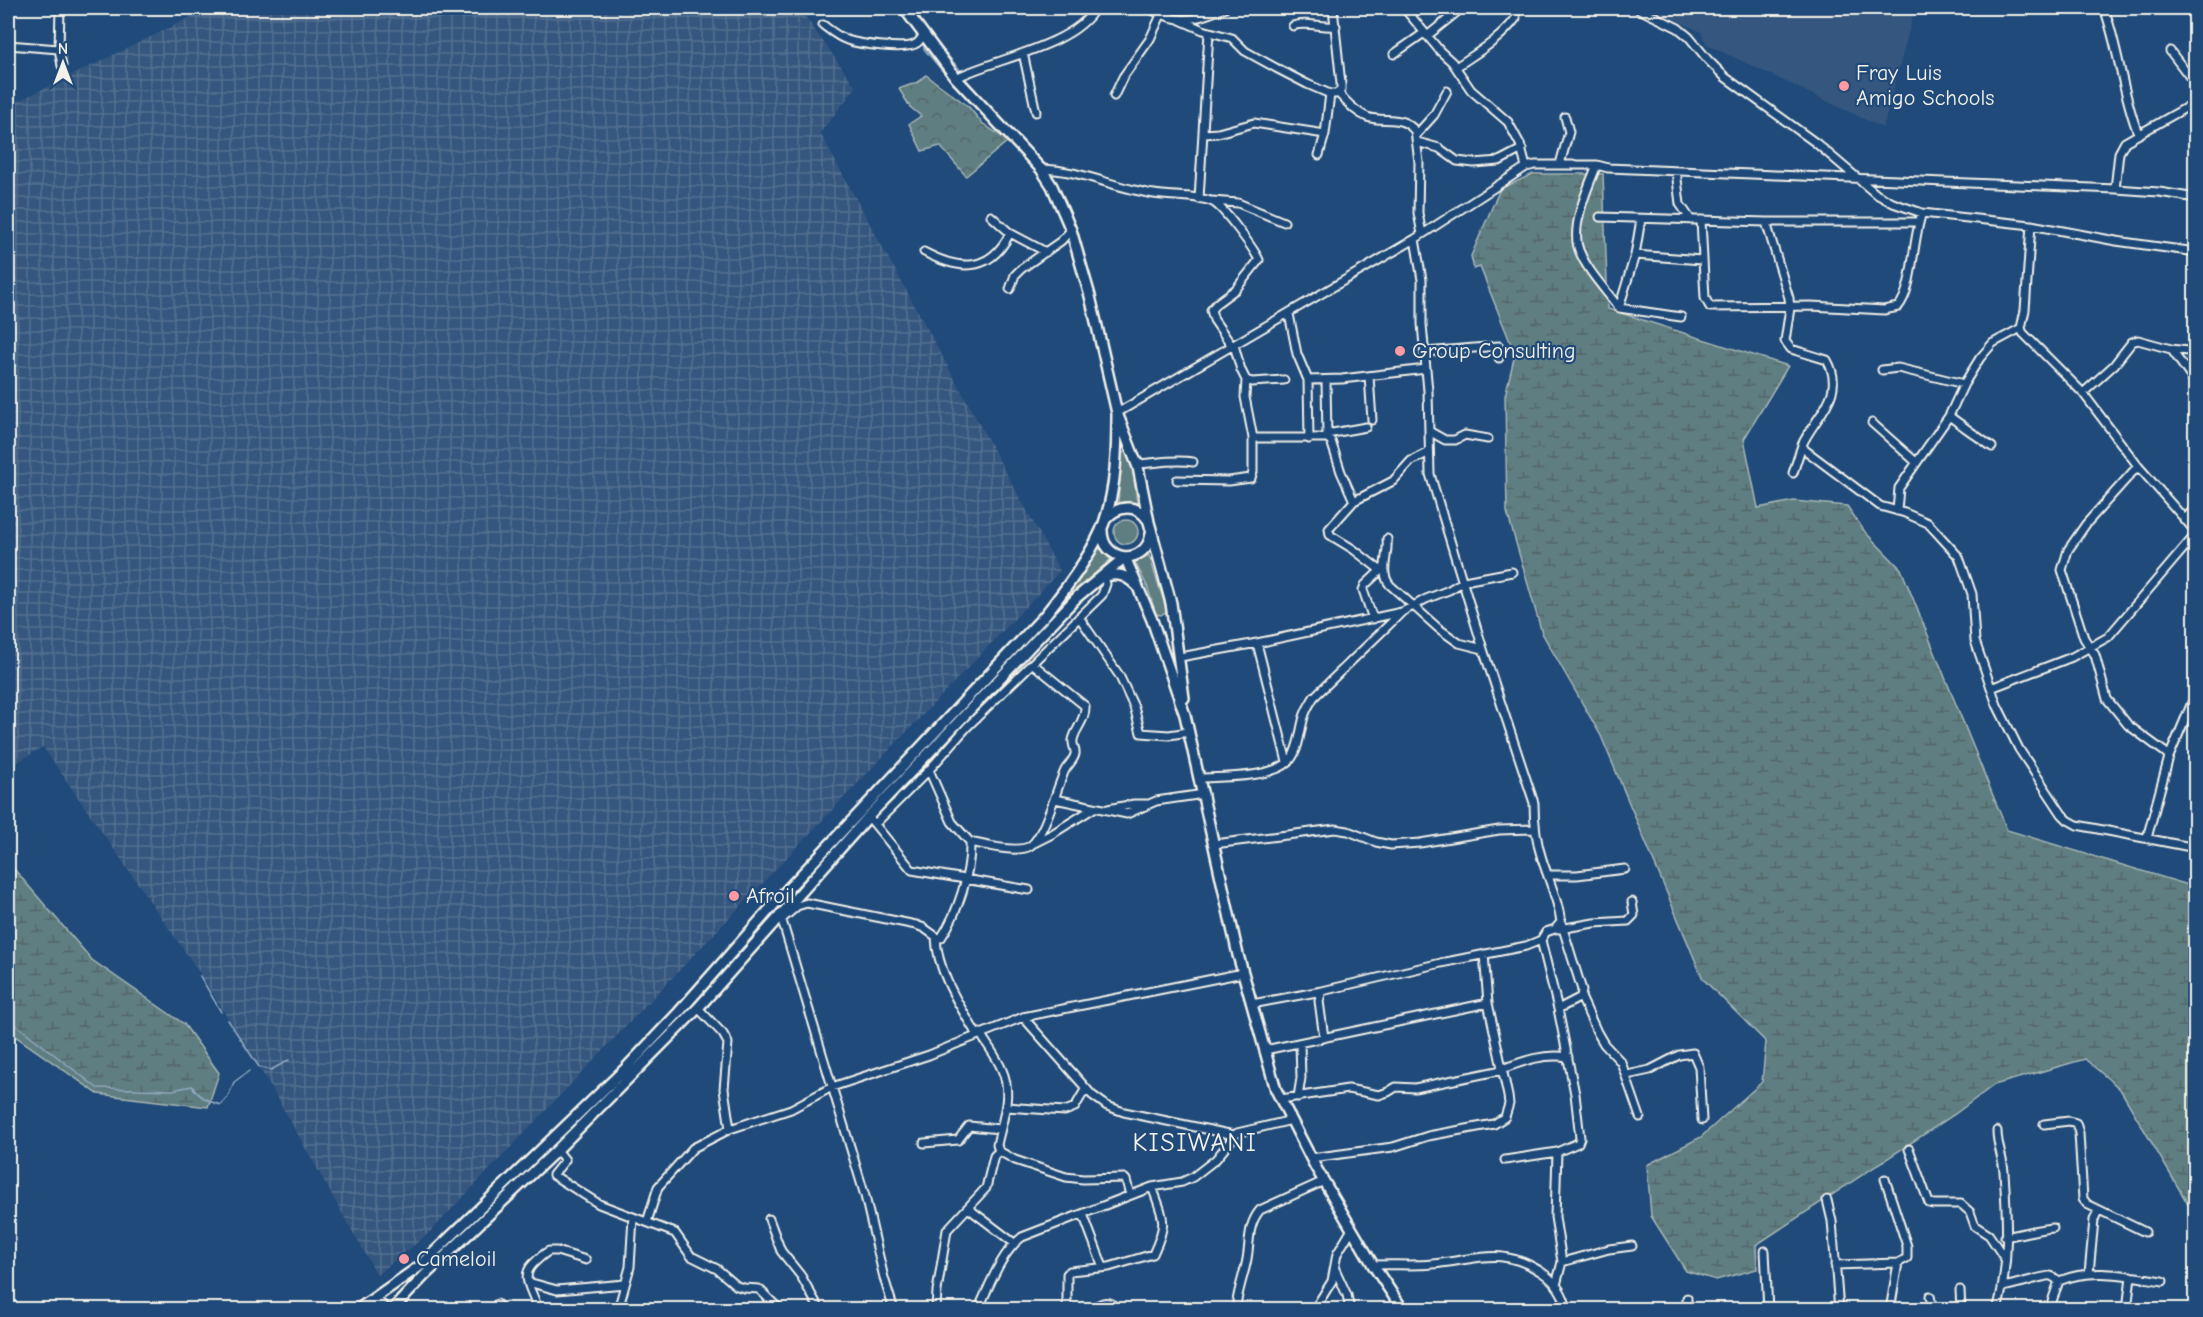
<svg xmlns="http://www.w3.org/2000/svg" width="2203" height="1317" font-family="'Comic Neue',sans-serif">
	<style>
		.built { fill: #35577e }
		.industrial { fill: url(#industrial-grid) }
		.green { fill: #5e7e82; stroke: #a9b8b5; stroke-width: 1.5 }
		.forest { fill: url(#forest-crowns); stroke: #a9b8b5; stroke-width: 1.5 }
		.wetland { fill: url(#wetland-marsh); stroke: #a9b8b5; stroke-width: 1.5 }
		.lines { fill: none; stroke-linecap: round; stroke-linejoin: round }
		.stream { stroke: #92aac0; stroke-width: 1.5 }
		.minor-casing { stroke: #f4f1e8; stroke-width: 11 }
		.major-casing { stroke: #f4f1e8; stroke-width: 14 }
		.minor { stroke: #1f4a7a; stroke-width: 7 }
		.major { stroke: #1f4a7a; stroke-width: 9 }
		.poi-dot { fill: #ff9aa2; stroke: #1f4a7a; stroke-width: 2 }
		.labels { text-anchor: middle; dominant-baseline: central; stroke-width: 4.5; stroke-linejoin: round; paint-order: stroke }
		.poi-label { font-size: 22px; fill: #f4f1e8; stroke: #1f4a7a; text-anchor: start }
		.quarter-label { font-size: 26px; letter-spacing: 1.5px; fill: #f4f1e8; stroke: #1f4a7a }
	</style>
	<defs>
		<pattern id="industrial-grid" width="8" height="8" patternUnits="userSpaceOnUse" patternTransform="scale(1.5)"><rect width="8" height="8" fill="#35577e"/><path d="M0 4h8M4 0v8" fill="none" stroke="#537090"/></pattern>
		<pattern id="forest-crowns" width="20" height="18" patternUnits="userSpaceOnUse" patternTransform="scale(1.5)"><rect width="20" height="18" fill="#5e7e82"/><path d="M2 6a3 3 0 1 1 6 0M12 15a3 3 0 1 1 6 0" fill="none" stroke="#556667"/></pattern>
		<pattern id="wetland-marsh" width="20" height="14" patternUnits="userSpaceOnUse" patternTransform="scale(1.5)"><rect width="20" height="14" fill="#5e7e82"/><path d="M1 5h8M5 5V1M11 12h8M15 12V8" fill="none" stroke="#556667"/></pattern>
	</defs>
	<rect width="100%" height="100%" fill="#1f4a7a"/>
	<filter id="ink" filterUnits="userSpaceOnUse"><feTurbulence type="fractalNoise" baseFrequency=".0167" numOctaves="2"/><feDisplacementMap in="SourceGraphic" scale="12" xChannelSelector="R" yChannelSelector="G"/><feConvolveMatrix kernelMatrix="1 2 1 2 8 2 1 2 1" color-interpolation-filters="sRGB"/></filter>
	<g filter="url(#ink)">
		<path class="built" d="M1650,8H1915L1883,128L1706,44L1701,32Z"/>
		<path class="industrial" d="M210,8H799L856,87L820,133L1060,571L429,1233L377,1275L272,1089L199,972L43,747L16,763L8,751V106Z"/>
		<path class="green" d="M1126,450L1132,463L1137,503H1118L1122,454Z
			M1114 532a12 12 0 1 1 24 0a12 12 0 1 1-24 0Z
			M1099,547L1111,559L1064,601Z
			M1149,555L1167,611L1161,615L1156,614L1147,586L1135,562Z"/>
		<path class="forest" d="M926,75L968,106L982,123L1008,141L966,176L940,146L922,151L909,124L921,116L910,107L899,89L918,82Z"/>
		<path class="wetland" d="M1533,174H1603L1608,309L1788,366L1744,439L1758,508L1794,501L1847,506L1865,532L1901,569L2007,830L2195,887V1216L2120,1089L2085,1059L1994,1085L1955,1114L1756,1245L1757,1269L1716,1280L1686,1271L1651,1216L1647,1165L1701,1137L1762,1082L1766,1042L1703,979L1601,736L1542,633L1507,512L1505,396L1515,354L1480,267L1474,269L1471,256L1500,189Z
			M8,862L92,960L184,1024L219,1073L208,1107L98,1094L8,1031Z"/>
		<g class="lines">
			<path class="stream" d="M912,8L927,31L961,71
				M923,42L924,49L954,85
				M965,78L988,105
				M957,88L963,93
				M967,99L1011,144
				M993,110L999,117
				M1015,148L1028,164
				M1032,167L1043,181
				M1052,177L1072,222
				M1045,184L1050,193
				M1063,222L1067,232
				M1219,847L1246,969
				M1234,958L1236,969
				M200,976L221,1012
				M1240,982L1243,989
				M228,1020L259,1067L271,1070L289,1060
				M8,1021L19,1027L97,1088L172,1090L192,1086C199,1097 209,1102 221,1105L228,1097L234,1082L249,1071
				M1299,1145L1316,1179
				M1320,1187L1347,1229
				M1351,1237L1361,1253"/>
			<g class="minor-casing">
				<path id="minor" d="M60,8L59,49L62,66
					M1148,8C1182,26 1191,20 1225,8
					M1404,8L1440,51L1452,62L1471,90L1508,122L1520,144L1526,167
					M1637,8L1678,28L1689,37L1708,60L1725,77L1816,143L1876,194L1893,203L1922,213L2031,225L2116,241L2196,252
					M2104,8C2119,49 2122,93 2138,133
					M1180,20L1203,30L1232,38L1245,51L1276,68L1307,84L1330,94H1336L1341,90V84L1333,8
					M823,25C831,31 838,37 847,40C858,44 908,51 917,43C920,41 921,38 923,36
					M1293,26C1306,21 1323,28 1336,26
					M1427,36L1462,8
					M8,45L59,49
					M2170,51L2196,85
					M1023,53L1036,112
					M1394,54L1424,33
					M1456,67C1478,52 1500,40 1516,18
					M956,78C993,59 1075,46 1095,8
					M1338,93C1347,102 1355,112 1367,117C1384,123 1402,114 1415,131L1419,162L1418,213L1422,234
					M1114,96L1123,77L1150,39L1161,15
					M1204,134L1218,133L1254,123L1325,134
					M1416,135L1434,115L1447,91
					M1417,142L1439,148L1457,161L1474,163L1499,161L1522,149
					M1319,155L1325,134L1330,94
					M1560,164L1569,132L1565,117
					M1597,165C1588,187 1570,227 1579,250C1587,271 1606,290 1619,308L1681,317
					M1041,169C1082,170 1114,188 1154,194C1171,197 1198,195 1213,202C1223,207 1254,249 1259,260L1236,289L1217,303L1211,310L1214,320L1232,346
					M1676,171L1680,204L1691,220
					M2115,189L2119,153L2125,142L2196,102
					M1199,199L1209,32
					M1212,201L1238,203L1284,222
					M991,216L1010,233L1046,252
					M1600,217L1766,222H1918
					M1701,220L1705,298L1710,307L1811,306L1884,310L1898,307C1914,289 1912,239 1922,213
					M1766,222L1789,298L1790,308L1785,341L1791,349L1827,360C1847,395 1815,416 1802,445L1805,450L1880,506L1905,513L1928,523L1959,557L1972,594L1975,641L1997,705L2019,749L2062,814L2068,820L2077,825L2196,848
					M924,252C958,270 990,274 1010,233
					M1635,255L1702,260
					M1010,289L1015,275L1021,269L1061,241L1071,230
					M1619,308L1635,255L1641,219
					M1289,314L1297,354L1308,380L1342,379L1426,369
					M2021,328L2023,333L2083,393L2138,466L2196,532
					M1234,345L1241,370L1246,380L1252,382L1284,380
					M2171,349L2196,384
					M1425,352L1499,346V358
					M1882,370L1898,368L1964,384
					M1369,376L1372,420
					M1246,380L1245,397L1253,438H1327
					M1308,380L1309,439
					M1326,380L1327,438L1331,441L1341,472L1354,501
					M2083,393L2114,365L2132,342L2138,340L2171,349L2196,352
					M1117,413L1415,239L1526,167L1535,165H1597L1608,168L2116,189L2159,192L2196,198
					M1949,416L1992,447
					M1872,423L1916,462
					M1429,431L1445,440H1455L1465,435L1488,439
					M1327,434L1366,427
					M1137,464C1157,463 1174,459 1193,462
					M2138,466L2086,524L2068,550L2062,570L2084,638L2095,655L2107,699L2128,725L2166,753L2169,757
					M1793,473L1802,445
					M1177,480L1229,481L1251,478L1253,472V438
					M1897,511L1899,488L1949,416L1964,384L1980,358L1993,343L2021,328L2025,310L2031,225
					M2184,520L2196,507
					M1387,539C1389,555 1379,572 1390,585L1438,628L1459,643L1483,649
					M1380,570L1353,549L1330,535L1329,529L1354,501L1393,481L1411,461L1429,452
					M1079,617L1119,675L1134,707L1141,733L1169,735L1189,732
					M1373,619L1363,590L1365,585L1382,569
					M1257,643L1287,762
					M1180,657L1257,643L1402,612L1426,599L1449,590L1464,581L1512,572
					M1991,688L2072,657L2108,637L2196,534
					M1200,778C1223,777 1277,778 1291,759C1300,747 1300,727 1305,714C1307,708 1311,702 1314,697L1401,613
					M1055,799L1127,814L1156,801L1204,794
					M1108,809L1134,804H1147
					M872,821L912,870L1029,890
					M875,824L929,770L967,727L1102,595L1106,584L1104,576
					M2147,838L2169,757L2196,693
					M970,842C984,845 1018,854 1030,846C1044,837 1057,787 1065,770C1068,765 1074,760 1075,754C1076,750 1072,745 1073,740C1075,729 1086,720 1085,706L1033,664
					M1034,843L1052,834L1094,808
					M1214,844L1335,829L1348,831L1376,842L1391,845L1420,843L1499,830L1535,829
					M1548,875H1577L1625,869
					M780,914L865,1196L884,1278L894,1310
					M782,919L797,906L807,903L916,925L924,928L938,938H941C958,913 971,872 970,842L952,822L929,770
					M1559,929L1594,923L1628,921L1634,915L1632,902
					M936,937C937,972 960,1006 977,1035
					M1322,991L1319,1001L1324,1038
					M1581,997L1597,1032L1604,1044L1621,1062L1640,1117
					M1252,1004L1322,991L1441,963L1526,946L1541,940L1546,932L1555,929L1561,922C1558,899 1549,881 1542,859C1536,841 1534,823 1534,803L1483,649L1430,474L1428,391L1422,324V280L1415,239
					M698,1008L723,1034L728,1043L724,1089L730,1129
					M1558,1009L1581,997L1582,990L1561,922
					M1023,1017L1092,1095L1107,1106L1124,1112L1234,1135
					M980,1033C987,1045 997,1057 1002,1070C1013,1094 1002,1121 997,1145L999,1151L1015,1160L1066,1177L1083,1179L1124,1178L1126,1180L1130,1195
					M1265,1050L1488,1003
					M1502,1069C1523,1061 1545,1053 1568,1057
					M1627,1075L1650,1070L1679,1055L1693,1053L1699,1067L1702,1120
					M1298,1097L1301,1078L1300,1043
					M1281,1099L1348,1089L1379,1095L1388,1092L1396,1087L1415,1088L1502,1070
					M1006,1107L1065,1111L1075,1107L1086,1088
					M2044,1124L2069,1121L2076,1123L2079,1133L2083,1199L2087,1204L2145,1232
					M924,1143L958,1140L969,1126L1000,1129
					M1909,1149L1929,1203L1934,1204H1961L1970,1212L1975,1226L1989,1235L2005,1259
					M557,1150L565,1160L553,1175L599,1204L675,1233L691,1256L717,1269L737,1286L744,1288L759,1289L780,1310
					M1311,1158L1393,1147L1428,1136L1494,1124L1505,1117L1509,1104L1508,1096L1488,1003L1484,954
					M1505,1160L1557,1152L1578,1143L1580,1138L1575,1094L1558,1009L1541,940
					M1827,1200L1832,1221L1839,1310
					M968,1208L1014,1243
					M1083,1214L1103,1267
					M769,1219L781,1251L801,1276L820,1310
					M647,1222L658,1187L693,1148L730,1129L791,1109L832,1087L929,1055L1023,1017L1243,973
					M2005,1237C2022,1234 2037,1229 2053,1228
					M1765,1251L1768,1310
					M1562,1262L1609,1249L1632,1246
					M1373,1265C1393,1264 1413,1266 1432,1264C1477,1260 1501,1245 1543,1273C1556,1282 1564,1293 1567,1310
					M1835,1265L1898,1263L1907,1258V1246L1885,1179
					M1335,1269L1347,1295L1350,1310
					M2089,1273L2094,1220L2098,1210
					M528,1282L557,1290L625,1284
					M1556,1285L1562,1262L1555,1217L1557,1152
					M2002,1287C2011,1286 2047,1275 2050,1276C2053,1276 2057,1280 2059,1281
					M1960,1290L1961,1310
					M1930,1296L1933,1310
					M1687,1298V1310
					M1237,1301C1239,1288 1243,1277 1246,1264C1251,1244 1246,1227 1260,1210L1324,1181
					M497,1304L500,1310
					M538,1310C534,1292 519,1278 533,1264C538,1259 543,1254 549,1251H557L586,1260
					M618,1310L630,1267L633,1217
					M936,1310L937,1291L947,1230L986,1188L994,1156L999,1151
					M978,1310C990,1285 1000,1254 1022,1237L1152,1187L1182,1182L1193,1177L1216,1159L1237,1133L1292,1120
					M1069,1310L1067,1305V1274L1070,1271L1109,1267L1153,1254C1168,1222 1164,1219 1152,1187
					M1091,1310C1098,1305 1104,1300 1112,1304L1115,1310
					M1314,1310L1332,1281L1337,1254L1352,1229
					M1890,1310L1898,1263
					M1997,1310C2010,1266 2007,1216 2004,1172C2003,1158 1997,1145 1997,1131
					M2049,1310L2059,1281C2093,1267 2127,1276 2163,1281
					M2127,1310L2131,1276"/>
			</g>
			<g class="major-casing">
				<path id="major" d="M904,8L956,78L1041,169L1052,186L1071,230L1090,296L1117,413L1138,467L1149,522L1171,603L1184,698
					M1105,520C1117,505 1137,503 1148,520
					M1102,529C1101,563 1146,567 1151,534
					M1125,557L1152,620L1185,715L1238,955L1276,1090L1316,1168L1373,1265L1403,1310
					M1103,577C1117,572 1126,575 1136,585
					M367,1303L378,1302L385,1310
					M357,1310L420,1266L626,1068L679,1012L785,892L1045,615C1065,590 1093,553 1104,523C1116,488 1117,450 1117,413
					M392,1310L425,1275L557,1150L698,1008L869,816L1077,597L1125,557"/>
			</g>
			<use href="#minor" class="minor"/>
			<use href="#major" class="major"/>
		</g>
	</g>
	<g class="poi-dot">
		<circle cx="1844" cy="86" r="6"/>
		<circle cx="1400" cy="351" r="6"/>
		<circle cx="734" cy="896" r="6"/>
		<circle cx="404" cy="1259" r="6"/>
	</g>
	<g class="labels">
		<g class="poi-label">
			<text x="1856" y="73">Fray Luis<tspan x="1856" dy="25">Amigo Schools</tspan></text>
			<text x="1412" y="351">Group Consulting</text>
			<text x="746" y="896">Afroil</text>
			<text x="416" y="1259">Cameloil</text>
		</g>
		<g class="quarter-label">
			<text x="1195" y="1143">KISIWANI</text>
		</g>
	</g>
	<rect width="2203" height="1317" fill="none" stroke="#1f4a7a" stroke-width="30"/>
	<rect x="15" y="15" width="2173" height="1287" fill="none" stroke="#f4f1e8" stroke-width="2" filter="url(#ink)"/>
	<g transform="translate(63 63)" stroke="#1f4a7a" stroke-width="4.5" paint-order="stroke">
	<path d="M0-4.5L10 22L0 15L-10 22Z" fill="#f4f1e8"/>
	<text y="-9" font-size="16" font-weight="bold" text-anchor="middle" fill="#f4f1e8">N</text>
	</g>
</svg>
